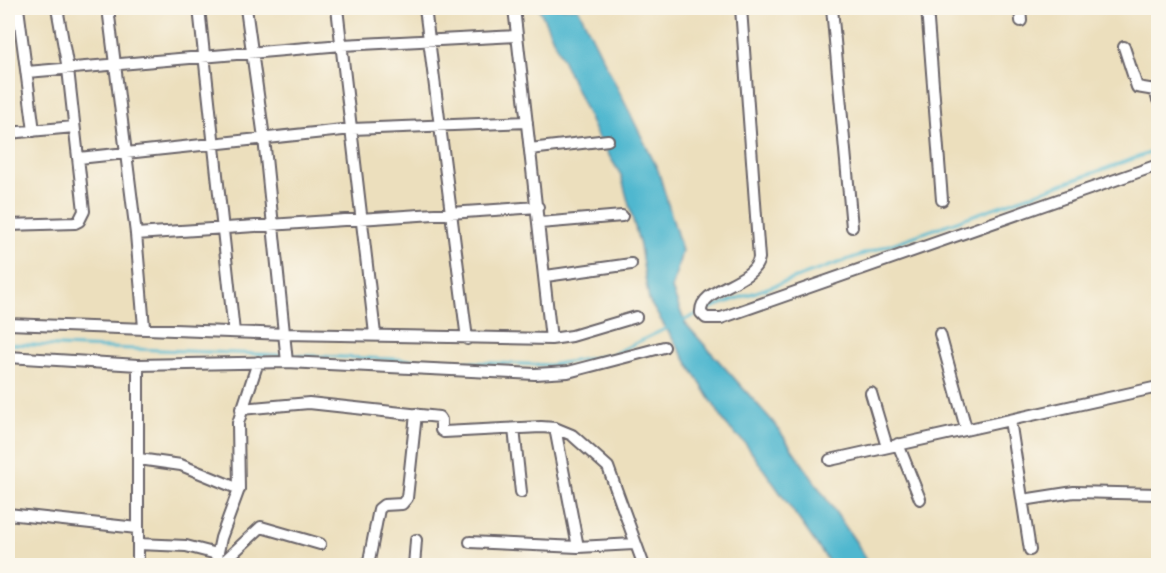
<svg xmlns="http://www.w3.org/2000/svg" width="1166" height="573" font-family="'IM FELL Great Primer',serif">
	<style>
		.water { fill: #50b7cf; stroke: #396c85; stroke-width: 1.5 }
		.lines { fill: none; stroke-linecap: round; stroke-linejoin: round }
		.stream { stroke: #50b7cf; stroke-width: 3 }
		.minor-casing { stroke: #696468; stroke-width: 14 }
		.minor { stroke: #fff; stroke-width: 10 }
	</style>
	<rect width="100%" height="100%" fill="#fbf7ec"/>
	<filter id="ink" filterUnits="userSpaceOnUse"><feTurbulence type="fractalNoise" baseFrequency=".0167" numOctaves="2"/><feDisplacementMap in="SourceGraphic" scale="12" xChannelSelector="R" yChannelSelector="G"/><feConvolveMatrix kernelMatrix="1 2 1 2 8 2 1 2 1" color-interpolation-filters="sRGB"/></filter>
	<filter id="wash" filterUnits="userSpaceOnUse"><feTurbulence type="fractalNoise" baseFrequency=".008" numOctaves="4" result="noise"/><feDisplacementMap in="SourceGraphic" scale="24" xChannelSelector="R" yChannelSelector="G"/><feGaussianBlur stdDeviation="1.35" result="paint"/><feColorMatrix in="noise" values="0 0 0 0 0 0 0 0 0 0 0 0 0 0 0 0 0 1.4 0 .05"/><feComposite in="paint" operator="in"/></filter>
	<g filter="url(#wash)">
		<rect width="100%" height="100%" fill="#ecdfbd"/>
		<path class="water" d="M539,8H578L658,170L682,251L672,289L685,323L775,424L858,545L868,565H831L745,443L727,426L649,301L640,246L621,175L597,136Z"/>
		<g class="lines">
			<path class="stream" d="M705,310L1158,150
				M681,322L699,313
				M8,344L284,355
				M290,355L549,365L611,355L669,327"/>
		</g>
	</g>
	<g filter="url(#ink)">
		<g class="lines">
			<g class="minor-casing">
				<path id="minor" d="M18,8L34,131
					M108,8L136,234L144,327
					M199,8L234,332
					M246,8L264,138L287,362
					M337,8L375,334
					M425,8L467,339
					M514,8L551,339
					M741,8L759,258C754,285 699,287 701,313L706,318H721L1158,165
					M832,8L852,227
					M927,8L942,200
					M1020,8L1021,21
					M1124,47L1137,87L1155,90L1158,100
					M27,72L342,45L517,36
					M8,133L74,127
					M530,149L608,140
					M79,158L352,129L527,122
					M540,223L622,216
					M8,225L75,223L79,221L84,211L68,69L57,8
					M136,234L538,207
					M546,276L631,264
					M8,324L286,334L551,339L572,336L636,317
					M940,334L966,428
					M8,357L138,365L287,362L535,374L568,372L664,347
					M138,365V566
					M871,393L887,447
					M241,409L309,403L439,417L441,420V430L444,432L541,427L555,428L572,435L608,467L644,566
					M1010,420L1030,550
					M555,428L578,547
					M514,429L521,492
					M898,444L920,499
					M139,459L181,465L239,489
					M830,460L1158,387
					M1023,500L1074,492L1158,494
					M8,514L137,528
					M470,542L578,547L634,544
					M138,544L186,546L217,554
					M215,566L221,538L239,489L238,423L258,362
					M219,566L261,527L320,544
					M368,566L379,509L384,505L402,504L407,498L416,414
					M414,566L416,540"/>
			</g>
			<use href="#minor" class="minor"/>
		</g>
	</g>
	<rect width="1166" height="573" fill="none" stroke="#fbf7ec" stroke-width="30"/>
</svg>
